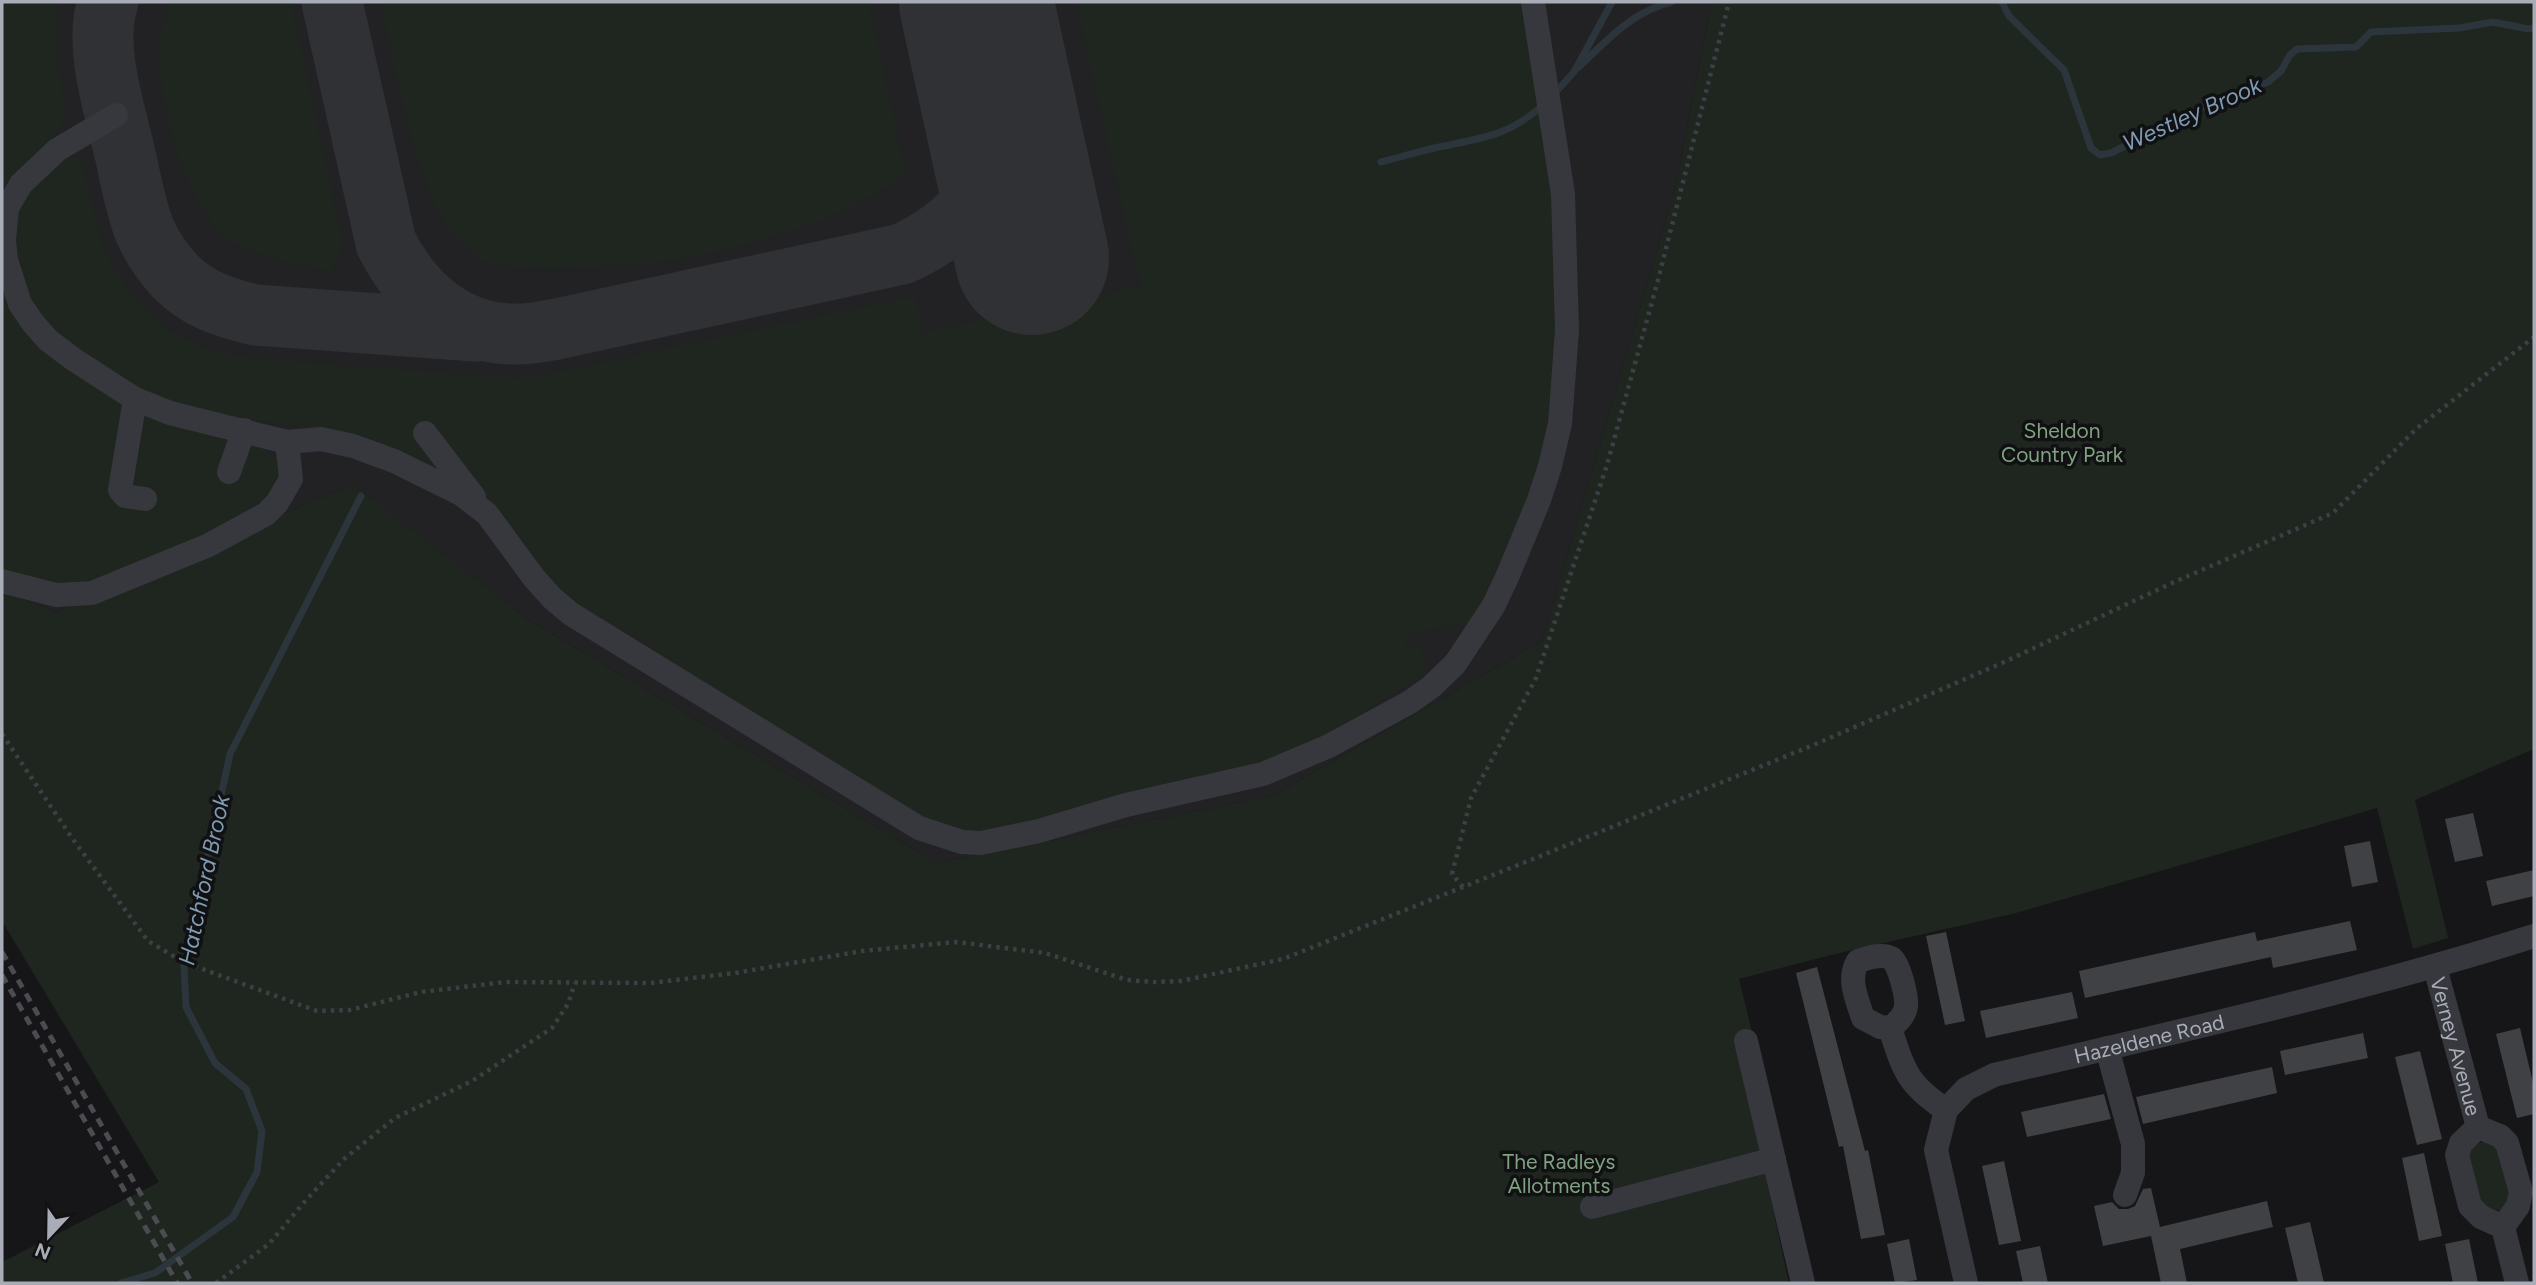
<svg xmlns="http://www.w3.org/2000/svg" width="2536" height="1285" font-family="Figtree,sans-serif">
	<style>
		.built { fill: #222225 }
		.green { fill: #1e261f }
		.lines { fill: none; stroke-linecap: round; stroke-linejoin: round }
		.stream { stroke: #2c353c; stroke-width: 7 }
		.taxiway { stroke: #303135; stroke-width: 61 }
		.runway { stroke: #303135; stroke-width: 154 }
		.building { fill: #404145 }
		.path { stroke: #3d3f44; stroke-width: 4.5; stroke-dasharray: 3.5 5; stroke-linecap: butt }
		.minor { stroke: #37383d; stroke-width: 24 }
		.rail { stroke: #4a4c52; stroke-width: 5; stroke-dasharray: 9 7; stroke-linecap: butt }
		.labels { text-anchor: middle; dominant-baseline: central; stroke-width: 7; stroke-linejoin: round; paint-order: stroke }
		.park-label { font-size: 21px; fill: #7fa381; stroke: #111113 }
		.street-label { font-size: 21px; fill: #a8adb8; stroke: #111113 }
		.water-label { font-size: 23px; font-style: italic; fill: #7f9bb3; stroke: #111113 }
	</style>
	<rect width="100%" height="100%" fill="#161618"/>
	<path class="built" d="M2,2H1712L1675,189L1542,641L1272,796L937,863L529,620L355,487L338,490L57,612L2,591Z"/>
	<path class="green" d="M2,2H61C54,22 55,46 58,67C60,86 70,108 61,126L2,203Z
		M172,2H291L343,244L331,272C301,264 248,257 225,236C185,200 157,102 160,48C160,34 166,15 172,2Z
		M381,2H869L906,175C881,191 855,206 827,218C790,234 730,249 689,257C650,265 511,278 479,259C472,255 465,247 459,241C417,199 394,62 381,2Z
		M1076,2H1525L1553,169L1556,388L1528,509L1473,622L1430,629L1404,637L1407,647L1417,644L1422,654L1427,675C1382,697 1342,728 1299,753L988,834L929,825L671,661L636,636L611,626L565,600L499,519L340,432L209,414L136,389L66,343L32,305L16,263L15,218L21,201L58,163L69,158H79C91,185 92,217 103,245C119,287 155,326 196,344C216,353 237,355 258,359L514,378L543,375L915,296L923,333L1140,286Z
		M1712,2H2534V749L2415,800L2448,938L2413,949L2377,808L2016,913L1831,955L1739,979L1775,1125L1760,1150L1789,1283H2V1262L159,1182L2,921V591L57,612L338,490L355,486L529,620L937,863L1272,796L1542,641L1675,189Z
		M2,272L47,346L262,447L294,479L211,536L104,579L48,585L2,574Z
		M2483,1142L2497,1146L2512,1201L2503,1211L2483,1209L2466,1156L2474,1145Z"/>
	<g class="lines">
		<path class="stream" d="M2002,2L2009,16L2064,70L2091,148L2100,155L2111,153L2195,111L2268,82L2281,71L2290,55L2297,49L2356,47L2371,32L2459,28L2493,22L2528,29L2534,28
			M1579,67C1607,40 1632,12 1671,2
			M1554,94L1574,72L1612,2
			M1381,162C1401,157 1420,151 1439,147C1482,138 1509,136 1543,105
			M121,1283L155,1273L233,1217L257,1172L262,1131L246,1089L215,1063L186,1007L184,966L230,754L361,496"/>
		<path class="taxiway" d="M108,2C93,46 115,110 125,154C131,180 135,207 145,231C152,247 163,263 175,276C197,299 225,308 255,315L475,331
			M332,2L386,243C412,295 457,336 519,334C531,334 544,331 557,329L902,254C962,227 996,186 1001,119"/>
		<path class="runway" d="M976,2L1032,258"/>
	</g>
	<path class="building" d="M2473,813L2483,856L2455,862L2445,819Z
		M2370,841L2378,882L2352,887L2344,846Z
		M2534,870V896L2492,906L2486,881Z
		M2350,921L2357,950L2273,968L2271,957L2085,998L2079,971L2255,932L2257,941Z
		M1946,932L1965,1021L1945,1025L1926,936Z
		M1817,967L1865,1151L1868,1150L1885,1235L1861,1239L1843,1146L1839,1147L1796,973Z
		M2072,992L2078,1018L1986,1038L1980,1011Z
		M2520,1028L2534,1087V1114L2517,1118L2496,1034Z
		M2363,1033L2368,1058L2285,1075L2280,1051Z
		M2420,1051L2442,1139L2417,1145L2395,1057Z
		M2272,1067L2277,1093L2143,1124L2136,1097Z
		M2104,1094L2111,1119L2027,1137L2021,1112Z
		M2424,1153L2442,1236L2419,1241L2402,1158Z
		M2004,1161L2021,1241L1999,1245L1982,1166Z
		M2151,1188L2160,1227L2267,1201L2273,1227L2180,1249L2187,1283H2161L2151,1236L2103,1246L2094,1206L2112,1202L2119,1209H2128L2135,1206L2143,1189Z
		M2310,1222L2324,1283H2298L2285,1228Z
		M1909,1239L1917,1280L1895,1283L1887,1244Z
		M2469,1239L2478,1283H2453L2445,1244Z
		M2040,1246L2048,1283H2023L2016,1251Z"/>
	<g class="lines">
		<path class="path" d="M2,734L72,838L148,941L175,957L205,970L317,1011L350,1010L421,992L505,982L650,983L735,973L862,951L956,942L1045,953L1127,980L1154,982L1181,981L1283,959L1533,859L1811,746L2002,663L2172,583L2333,513L2416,429L2534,337
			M1463,887L1452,874L1471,798L1536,678L1607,465L1658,280L1729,2
			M216,1283L269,1244L306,1200L344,1159L395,1118L472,1081L552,1028L568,1004L575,983"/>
		<g class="minor">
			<path d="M116,115L57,150L21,184L7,208L4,240L6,260L20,304L33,323L48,340L73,359L135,399L170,413L287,442L321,439L353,446L394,461L461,494L487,514L534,578L552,598L571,614L919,828L962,842L981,843L1039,831L1126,805L1263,774L1329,746L1410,702L1431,687L1455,664L1494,605L1508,575L1539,500L1550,466L1560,424L1567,330L1563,194L1533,2"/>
			<path d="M135,399L120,490L125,496L145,499"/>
			<path d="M425,433L474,497"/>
			<path d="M229,472L244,430"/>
			<path d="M2,581L56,595L92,593L209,545L266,514L277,503L291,479L287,442"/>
			<path id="s1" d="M2435,967L2478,1127L2500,1136L2507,1143L2521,1192L2518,1206L2503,1227L2517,1283"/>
			<path d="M1890,1028C1897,1023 1905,1015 1906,1006C1907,996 1899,963 1891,958C1881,953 1868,958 1858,961C1847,979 1857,999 1863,1018L1880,1027L1890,1028C1904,1071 1907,1084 1946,1110"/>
			<path d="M1746,1041L1803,1283"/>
			<path d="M2107,1048L2133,1144V1173L2125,1195"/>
			<path d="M2478,1127L2461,1143L2457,1155L2470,1206L2481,1217L2503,1227"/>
			<path d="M1592,1207L1774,1159"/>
			<path id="s2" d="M1966,1283L1936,1150L1946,1110L1966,1089L1994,1075C2175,1032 2357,992 2534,936"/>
		</g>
		<path class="rail" d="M2,952L192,1283
			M2,975L177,1283"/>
	</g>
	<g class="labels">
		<g class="park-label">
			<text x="2062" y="430">Sheldon<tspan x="2062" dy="24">Country Park</tspan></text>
			<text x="1559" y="1161">The Radleys<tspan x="1559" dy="24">Allotments</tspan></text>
		</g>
		<g class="street-label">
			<text stroke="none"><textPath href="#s2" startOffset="397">Hazeldene Road</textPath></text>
			<text stroke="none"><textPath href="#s1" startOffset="82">Verney Avenue</textPath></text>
		</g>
		<g class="water-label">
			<text transform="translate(2192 114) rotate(-24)">Westley Brook</text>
			<text transform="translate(204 880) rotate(-78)">Hatchford Brook</text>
		</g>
	</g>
	<rect width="2536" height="1285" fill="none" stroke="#a8adb8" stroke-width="7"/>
	<g transform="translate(49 1236) rotate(202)" stroke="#111113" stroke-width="5" paint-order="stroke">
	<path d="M0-5L12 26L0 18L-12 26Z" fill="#a8adb8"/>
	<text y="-10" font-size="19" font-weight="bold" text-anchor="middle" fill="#a8adb8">N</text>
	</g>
</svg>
